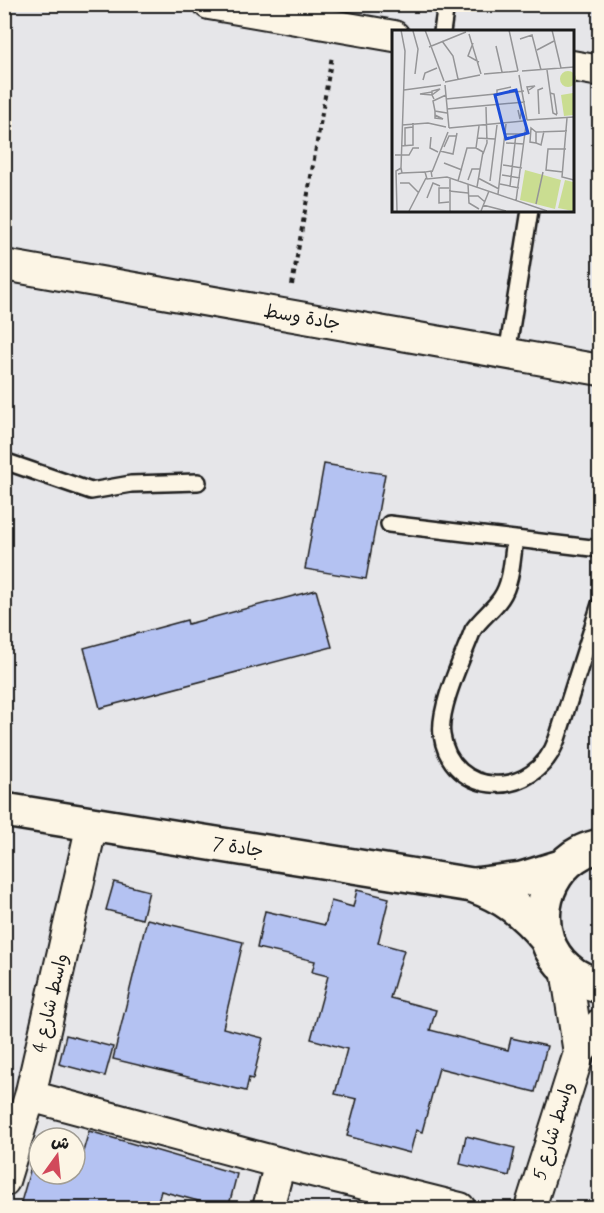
<svg xmlns="http://www.w3.org/2000/svg" width="604" height="1213" font-family="Mynerve,'Playpen Sans Arabic',sans-serif">
	<style>
		.building { fill: #b4c2f2; stroke: #1c1c1c; stroke-width: 1.5 }
		.lines { fill: none; stroke-linecap: round; stroke-linejoin: round }
		.service-casing { stroke: #1c1c1c; stroke-width: 20 }
		.minor-casing { stroke: #1c1c1c; stroke-width: 34 }
		.secondary-casing { stroke: #1c1c1c; stroke-width: 38 }
		.path { stroke: #1c1c1c; stroke-width: 4; stroke-dasharray: 4.5 4.5; stroke-linecap: butt }
		.service { stroke: #fcf5e5; stroke-width: 15 }
		.minor { stroke: #fcf5e5; stroke-width: 30 }
		.secondary { stroke: #fcf5e5; stroke-width: 33 }
		.labels { text-anchor: middle; dominant-baseline: central; stroke-width: 6; stroke-linejoin: round; paint-order: stroke }
		.street-label { font-size: 18px; fill: #1c1c1c; stroke: #fcf5e5 }
		.inset-road { fill: none; stroke: #959597; stroke-width: 1.5 }
		.view { fill: #1d4ed8; fill-opacity: 0.15; stroke: #1d4ed8; stroke-width: 3 }
		.inset-edge { fill: none; stroke: #1c1c1c; stroke-width: 3 }
	</style>
	<rect width="100%" height="100%" fill="#e6e6e9"/>
	<filter id="ink" filterUnits="userSpaceOnUse"><feTurbulence type="fractalNoise" baseFrequency=".0167" numOctaves="2"/><feDisplacementMap in="SourceGraphic" scale="12" xChannelSelector="R" yChannelSelector="G"/><feConvolveMatrix kernelMatrix="1 2 1 2 8 2 1 2 1" color-interpolation-filters="sRGB"/></filter>
	<g filter="url(#ink)">
		<path class="building" d="M324,464L385,474L366,579L305,569Z
			M316,590L332,647L100,708L84,648L187,620L188,624Z
			M114,882L149,891L142,919L106,910Z
			M357,890L389,898L378,943L404,950L390,998L436,1010L430,1030L508,1050L511,1038L547,1046L535,1092L439,1068L422,1132L416,1130L410,1153L347,1136L357,1099L335,1094L347,1049L311,1039L328,976L312,972L315,961L257,948L265,911L325,925L331,901L353,907Z
			M147,919L243,942L223,1028L263,1038L253,1079L249,1078L246,1091L113,1059Z
			M66,1035L113,1047L105,1076L59,1064Z
			M89,1131L237,1174L228,1209L161,1191L156,1209H19L36,1150H39V1174H75V1161L80,1162Z
			M466,1136L515,1148L509,1176L460,1164Z"/>
		<g class="lines">
			<g class="service-casing">
				<path id="service" d="M442,32L446,4
					M507,354L530,210
					M4,461L91,491L131,484L198,482
					M389,524L600,549
					M515,539C512,558 512,582 501,598C493,610 481,618 473,630C463,657 438,708 442,735C451,798 535,802 557,739L600,604"/>
			</g>
			<g class="minor-casing">
				<path id="minor" d="M209,4L394,36
					M572,66L600,71
					M4,265L600,370
					M566,969L579,1053
					M30,1096L280,1163L460,1208
					M4,1181L30,1096L92,824
					M268,1208L280,1163
					M530,1208L579,1053L600,1024"/>
			</g>
			<g class="secondary-casing">
				<path id="secondary" d="M4,810L472,885C505,897 523,911 546,938
					M600,846C594,848 587,849 582,852C539,874 529,937 567,969C576,978 587,982 600,986
					M474,885L522,879L561,867"/>
			</g>
			<path class="path" d="M292,285L332,56"/>
			<use href="#service" class="service"/>
			<use href="#minor" class="minor"/>
			<use href="#secondary" class="secondary"/>
		</g>
	</g>
	<g class="labels">
		<g class="street-label">
			<text transform="translate(302 318) rotate(10)">جادة وسط</text>
			<text transform="translate(238 848) rotate(9)">جادة 7</text>
			<text transform="translate(51 1003) rotate(-77)">واسط شارع 4</text>
			<text transform="translate(554 1131) rotate(-73)">واسط شارع 5</text>
		</g>
	</g>
	<g transform="translate(392 30)">
		<rect width="182" height="182" fill="#e6e6e9"/>
		<path d="M168 49a8 8 0 1 1 16 0a8 8 0 1 1-16 0ZM181,63V85L172,86L169,65ZM133,140L169,150L163,179L128,170ZM173,150L181,152V181L166,178Z" fill="#cadd91"/>
		<path class="inset-road" d="M9,0L13,21L9,138M33,0L52,51M117,0L126,41M160,0L169,38M21,1L26,19L23,44M77,4L89,44M128,9L140,5L149,40M50,11L61,26L66,49M81,13L76,26L87,32M104,16L110,42M37,17L74,2M145,20L162,11M155,40L161,83L165,85M130,41L182,37M92,44L126,41M127,45L135,90M31,50L33,43L45,38M53,52L88,45M53,55L57,98M12,60L49,55M137,60L143,56L135,57L137,64M40,62L28,64L40,65V61L48,59L40,65L42,69M158,63L162,64L165,84M105,64V60L119,57M54,65L41,71L43,81L55,83M54,69L132,61M55,79L133,72M126,80L128,89L130,79M147,84L146,60L151,58M43,85L51,89L43,88V81M175,88L170,147L182,150M135,90L182,87M10,95L36,93L54,97M57,98L131,91M144,102V113L149,115L152,101M114,104H133M39,107L38,118L46,122M85,108L103,109M114,113L132,114M144,113L138,112L139,98L144,102L175,101M9,116L21,115V93M13,116V98L21,97M52,117L57,106H65M84,118L91,122L85,157M84,118L87,96M48,121L61,124L65,103M91,124L95,113L94,77M3,125H17L21,118H27M52,133L70,140M111,135L130,138M40,142L56,102M171,142L154,140L156,119H174M10,143L33,142M110,145L128,148M40,147L39,141L33,142L35,149L55,147L155,181M86,148L107,159M76,150L80,139H88M66,151L75,118H84M98,151L105,95M8,153H17L27,163M76,154L77,173L87,179M108,154L127,158M118,156L124,104M57,161L76,163M106,164L114,94M77,166H86L93,172M35,168L41,153L48,156M124,171L134,95M57,172L47,173V158H57M144,174L151,142M91,175L114,181M5,181L4,141L9,138L10,143L6,144M17,181L34,148M58,181V149M89,181L97,161"/>
		<path class="view" d="M124,60L136,103L114,109L103,65Z"/>
		<rect width="182" height="182" class="inset-edge"/>
	</g>
	<rect width="604" height="1213" fill="none" stroke="#fcf5e5" stroke-width="24"/>
	<rect x="12" y="12" width="580" height="1189" fill="none" stroke="#1c1c1c" stroke-width="2" filter="url(#ink)"/>
	<g transform="translate(57 1156) rotate(15)"><circle r="28" fill="#fcf5e5" stroke="#a29e95" stroke-width="1.5"/>
	<path d="M0-4.5L10 22L0 15L-10 22Z" fill="#d1495b"/>
	<text y="-9" font-size="16" font-weight="bold" text-anchor="middle" fill="#1c1c1c">ش</text>
	</g>
</svg>
